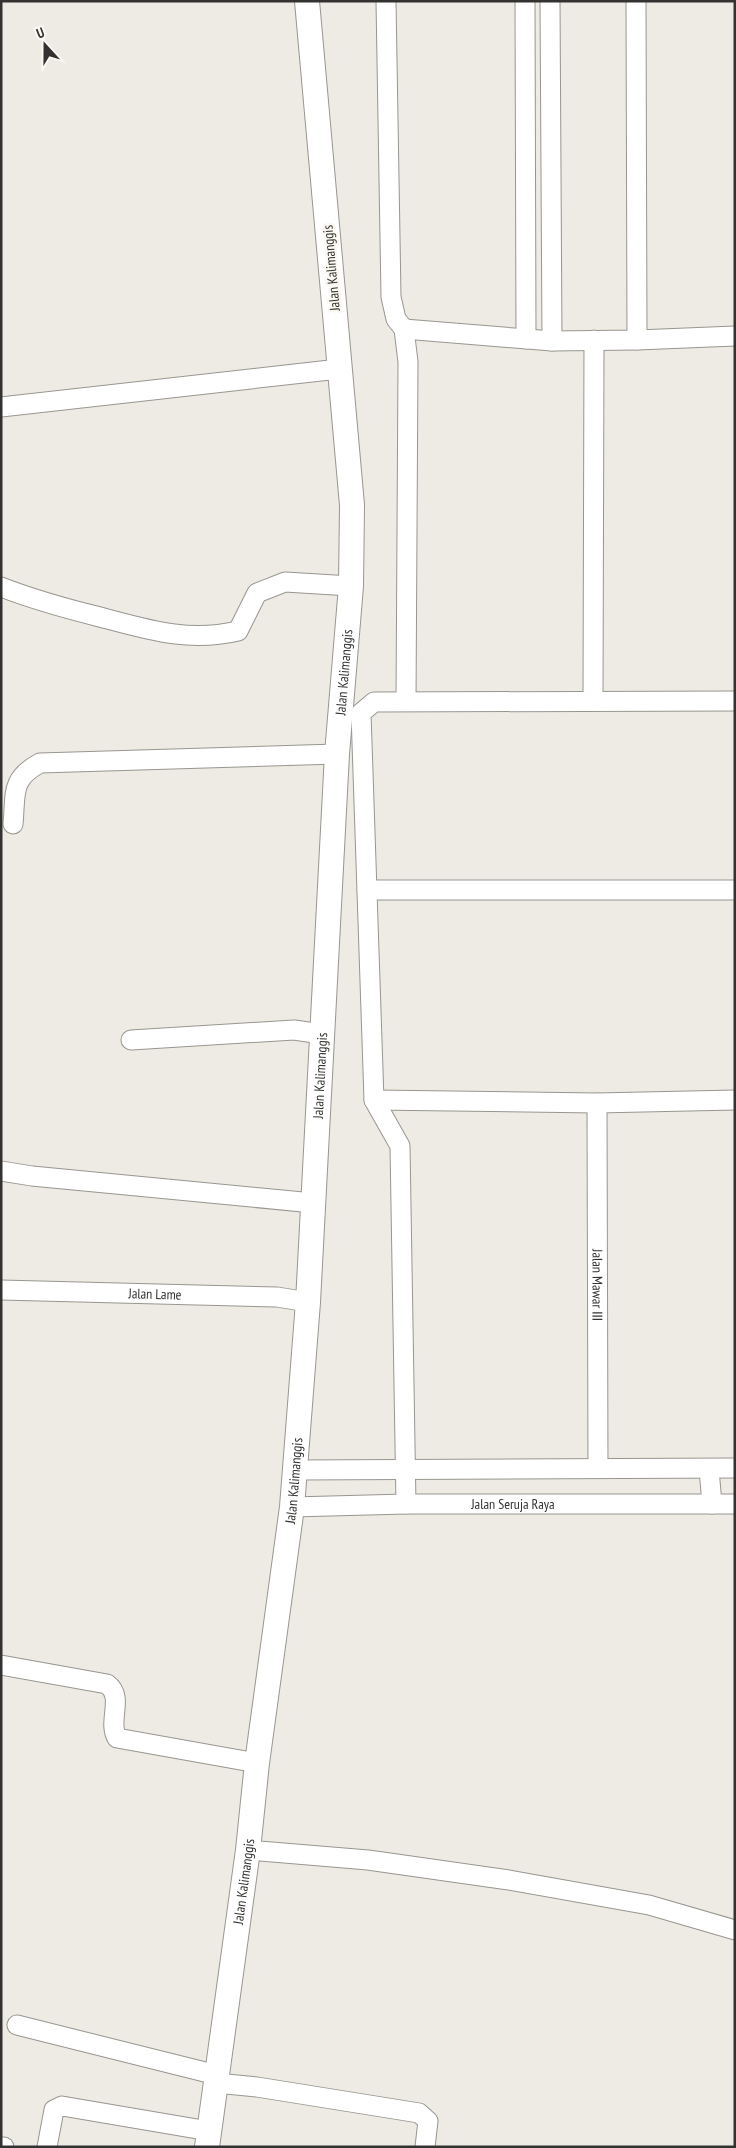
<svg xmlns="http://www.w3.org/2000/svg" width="736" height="2148" font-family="'PT Sans Narrow',sans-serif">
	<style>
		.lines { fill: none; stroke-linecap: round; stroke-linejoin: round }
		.minor-casing { stroke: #98968f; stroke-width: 21 }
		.major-casing { stroke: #98968f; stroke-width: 26 }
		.minor { stroke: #fff; stroke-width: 19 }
		.major { stroke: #fff; stroke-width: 24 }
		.labels { text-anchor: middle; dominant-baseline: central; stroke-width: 5; stroke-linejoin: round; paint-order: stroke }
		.street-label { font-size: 14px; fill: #333230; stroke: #fbf8f1 }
	</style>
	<rect width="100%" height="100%" fill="#edebe4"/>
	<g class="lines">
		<g class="minor-casing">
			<g id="minor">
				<path d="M386,1L391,297L396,319L404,329L408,362L406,701"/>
				<path d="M525,1L526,339"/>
				<path d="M550,1L552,341"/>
				<path d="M636,1L637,340"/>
				<path d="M404,329L552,341L637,340L735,336"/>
				<path d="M1,407L339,369"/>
				<path d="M1,587C32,599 64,608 96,616C146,629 187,643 238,631L257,593L285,582L351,586"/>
				<path d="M593,700L594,340"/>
				<path d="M13,824C16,794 10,779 40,763L337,754"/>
				<path d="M367,890H735"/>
				<path d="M131,1040L294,1030L322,1034"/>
				<path d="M374,1100L597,1103L735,1100"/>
				<path id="s1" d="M597,1103L598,1468"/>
				<path d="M1,1171L32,1176L313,1203"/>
				<path id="s2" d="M1,1290L277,1297L308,1302"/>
				<path d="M709,1469L712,1504"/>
				<path d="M295,1470L735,1468"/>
				<path d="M406,1504L400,1146L374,1100L361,713L374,702L735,701"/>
				<path id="s3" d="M292,1507L406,1504H735"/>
				<path d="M1,1665L107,1684C125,1697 107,1721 117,1738L257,1763"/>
				<path d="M248,1850L368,1860L509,1880L649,1905L735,1930"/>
				<path d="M17,2025L217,2075"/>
				<path d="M216,2083L257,2087L419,2113L428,2121L425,2147"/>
				<path d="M1,2147H4"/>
				<path d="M47,2147L54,2110L62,2106L209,2131"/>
			</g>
		</g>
		<g class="major-casing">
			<g id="major">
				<path id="s4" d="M207,2147L248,1850L257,1763L292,1507L308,1302L337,754L351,586L352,505L307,1"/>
			</g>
		</g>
		<use href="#minor" class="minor"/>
		<use href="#major" class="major"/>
	</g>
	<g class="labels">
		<g class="street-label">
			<text transform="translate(331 268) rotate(-95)">Jalan Kalimanggis</text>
			<text stroke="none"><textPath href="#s4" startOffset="1482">Jalan Kalimanggis</textPath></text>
			<text stroke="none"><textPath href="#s4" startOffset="1078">Jalan Kalimanggis</textPath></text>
			<text stroke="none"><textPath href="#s1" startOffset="182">Jalan Mawar III</textPath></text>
			<text stroke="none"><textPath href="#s2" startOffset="154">Jalan Lame</textPath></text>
			<text stroke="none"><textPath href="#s4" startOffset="672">Jalan Kalimanggis</textPath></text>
			<text stroke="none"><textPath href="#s3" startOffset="221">Jalan Seruja Raya</textPath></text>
			<text stroke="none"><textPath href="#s4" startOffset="268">Jalan Kalimanggis</textPath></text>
		</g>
	</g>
	<rect width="736" height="2148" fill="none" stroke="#333230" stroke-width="5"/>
	<g transform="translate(45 45) rotate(339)" stroke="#fbf8f1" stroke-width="4" paint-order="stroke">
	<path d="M0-4L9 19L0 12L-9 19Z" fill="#333230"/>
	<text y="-8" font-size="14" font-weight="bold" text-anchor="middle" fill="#333230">U</text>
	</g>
</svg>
